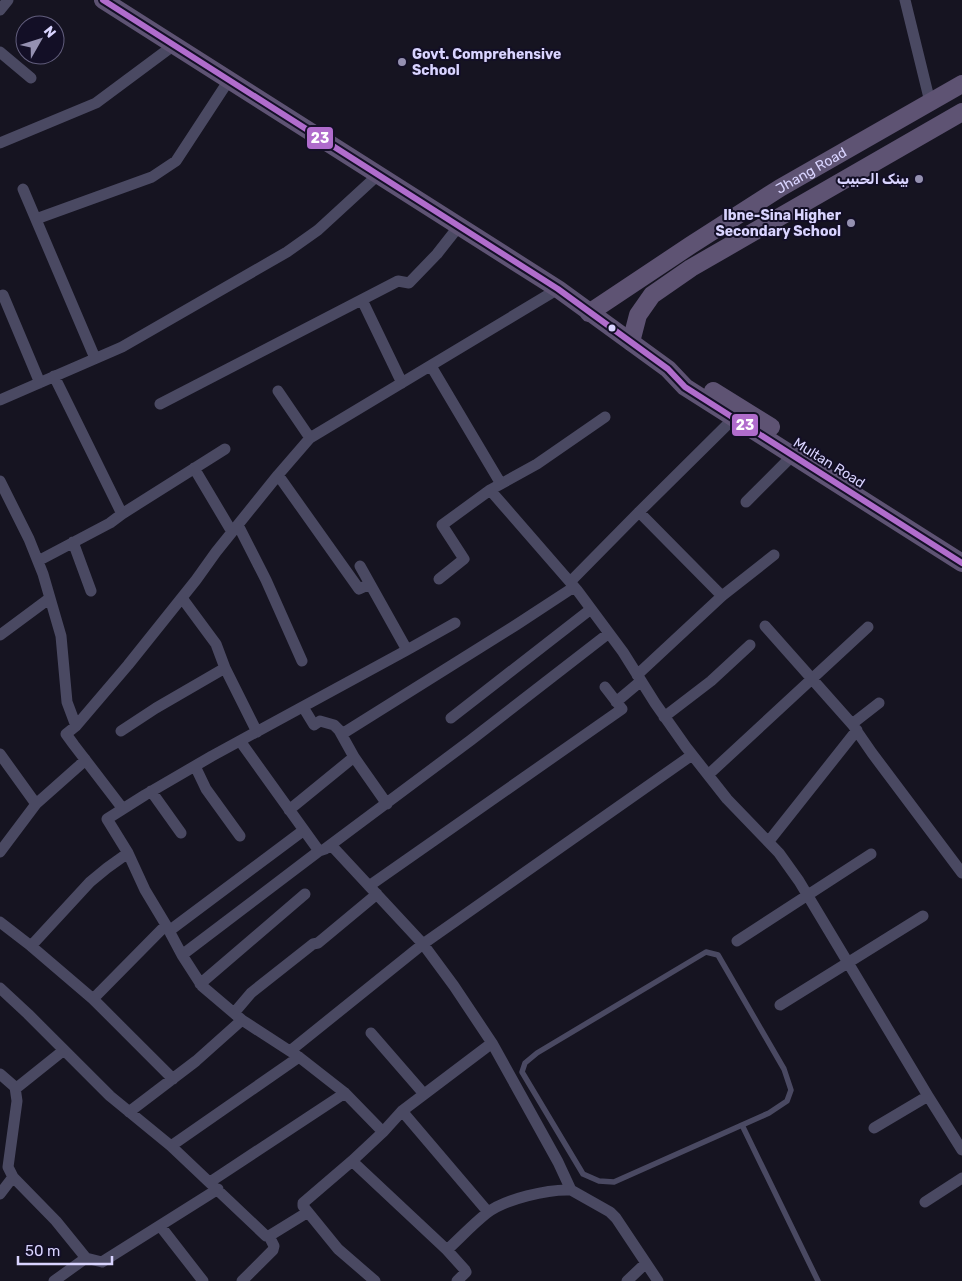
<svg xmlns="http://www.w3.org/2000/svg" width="962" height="1281" font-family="Rubik,Cairo,sans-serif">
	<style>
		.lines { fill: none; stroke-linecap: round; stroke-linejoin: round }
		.service { stroke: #4a4962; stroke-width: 5.5 }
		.minor { stroke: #4a4962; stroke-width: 11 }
		.primary { stroke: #5e5373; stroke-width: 18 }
		.bus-1-casing { stroke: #130f26; stroke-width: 10 }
		.bus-1 { stroke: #b06ccc; stroke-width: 6 }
		.poi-dot { fill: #9591b1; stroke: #130f26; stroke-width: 2 }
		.bus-dot { fill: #d9d4ff; stroke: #130f26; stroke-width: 2 }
		.labels { text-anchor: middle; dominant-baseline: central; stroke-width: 4; stroke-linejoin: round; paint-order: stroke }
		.poi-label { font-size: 14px; font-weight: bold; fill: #d9d4ff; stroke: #130f26; text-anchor: end }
		.street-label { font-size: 14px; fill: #d9d4ff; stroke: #130f26 }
		.line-badge { stroke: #130f26; stroke-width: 2 }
		.badge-label { font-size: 14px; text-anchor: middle; font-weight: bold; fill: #fff }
	</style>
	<rect width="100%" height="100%" fill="#161421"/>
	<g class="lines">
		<path class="service" d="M706,952L718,955L784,1069L791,1090L787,1101L769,1113L614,1182L599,1181L583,1174L522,1072L525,1063L537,1053Z
			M742,1125L818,1281"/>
		<path class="minor" d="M905,0L930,102
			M0,10L8,0
			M0,52L31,78
			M0,143L96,103L174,45
			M23,189L95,358
			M36,219L152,177L176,161L229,80
			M0,296L3,295L40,383
			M362,300L402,383
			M431,366L501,484
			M54,376L122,514
			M278,391L310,438
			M0,400L122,347L287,252L318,230L379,174
			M160,404L398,281L409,283L437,254L459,226
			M194,468L232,532
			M278,475L359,589L370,584
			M0,481L29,539L43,574L61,636L67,702L76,726
			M490,490L577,590L623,652L655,703L686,747L727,799L779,853L799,881L928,1096L962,1150
			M746,502L793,455
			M639,512L722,596
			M238,525L266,580L302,661
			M73,542L91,591
			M38,561L110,523L122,514L225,449
			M360,566L407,650
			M439,579L464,559L442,525L490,490L537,464L605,417
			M570,582L639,512L734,418
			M182,598L216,644L225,668L257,732
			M765,626L852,724L872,753L962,873
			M0,635L50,598
			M637,675L722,596L774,555
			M616,702L641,681
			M303,707L314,725L320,721L334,725L339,730L354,757L387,804
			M664,717L711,681L750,645
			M451,718L591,609
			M852,724L879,703
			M121,731L156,708L225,668
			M342,734L516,625L574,587
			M240,741L319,851
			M0,754L36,804
			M195,766L206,789L240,836
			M708,775L868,627
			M151,791L181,833
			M123,809L74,745L66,734L76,726L128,665L196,580L216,552L278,475L310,438L558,289
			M289,810L354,757
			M769,841L857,730
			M331,845L423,944L454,986L492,1043L558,1162L571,1190L610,1212L616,1218L658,1281
			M0,852L36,804L80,765L85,759
			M369,886L622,709L605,687
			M0,922L31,946L93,999L173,1079
			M169,931L304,830
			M737,941L871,854
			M31,946L90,882L107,868L128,853
			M182,955L319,851L325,849L471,740L609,633
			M200,984L305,894
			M0,988L28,1014L110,1096L171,1146L266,1236H269L308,1212
			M93,999L166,925
			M780,1005L923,916
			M234,1013L251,993L313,944L318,943L377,894
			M371,1033L424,1094
			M290,1051L423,944L692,755
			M0,1074L15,1087L19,1086L64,1050
			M15,1087L17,1101L8,1167L13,1177L56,1221L86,1258L102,1262L218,1189
			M402,1111L488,1212
			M129,1112L196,1061L242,1020
			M874,1128L928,1096
			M383,1132L345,1093L299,1057L242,1020L202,986L182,955L166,925L145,890L128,853L107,819L145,795L212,756L407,650L455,623
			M171,1146L299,1057
			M352,1161L447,1250L465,1270L466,1272L457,1281
			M210,1182L345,1093
			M0,1194L13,1177
			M925,1202L962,1178
			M161,1227L203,1281
			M447,1250C460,1238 473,1224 487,1213C505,1199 548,1189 571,1190
			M54,1281L86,1258
			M242,1281L273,1250L274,1246L269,1236
			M375,1281L338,1249L303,1206V1203L352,1161L383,1132L402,1111L492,1043
			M627,1281L646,1263"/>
		<g class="primary">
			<path d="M103,0L558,289L668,369L685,387L962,563"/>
			<path id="s1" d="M589,313L691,245L780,188L962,84"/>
			<path d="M631,342L638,315L652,295L691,268L962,112"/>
			<path d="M713,391L771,427"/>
		</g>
		<g class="bus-1-casing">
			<path id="bus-1" d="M103,0L558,289L668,369L685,387L962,563"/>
		</g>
		<use href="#bus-1" class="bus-1"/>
	</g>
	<g class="poi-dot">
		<circle cx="402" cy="62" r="5"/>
		<circle cx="919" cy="179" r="5"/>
		<circle cx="851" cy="223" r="5"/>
	</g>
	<circle class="bus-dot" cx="612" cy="328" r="4.5"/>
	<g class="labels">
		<g class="poi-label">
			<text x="412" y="54" text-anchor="start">Govt. Comprehensive<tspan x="412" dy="16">School</tspan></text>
			<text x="909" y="179">بينک الحبيب</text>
			<text x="841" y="215">Ibne-Sina Higher<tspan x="841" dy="16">Secondary School</tspan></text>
		</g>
		<g class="street-label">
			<text stroke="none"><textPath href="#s1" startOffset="264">Jhang Road</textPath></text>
			<text transform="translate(829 463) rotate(32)">Multan Road</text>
		</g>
	</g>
	<g class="line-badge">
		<rect x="306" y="126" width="28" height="24" rx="5" fill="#b06ccc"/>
		<rect x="731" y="413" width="28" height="24" rx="5" fill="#b06ccc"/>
	</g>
	<g class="badge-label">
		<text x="320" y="143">23</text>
		<text x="745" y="430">23</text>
	</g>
	<g transform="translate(40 40) rotate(51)"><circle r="24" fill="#130f26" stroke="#625e7d"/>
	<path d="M0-4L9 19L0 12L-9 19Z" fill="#9591b1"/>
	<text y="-8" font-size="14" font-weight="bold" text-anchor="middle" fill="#d9d4ff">N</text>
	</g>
	<path d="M18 1256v8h94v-8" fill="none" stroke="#d9d4ff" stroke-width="2.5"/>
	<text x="25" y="1256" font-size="15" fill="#d9d4ff" stroke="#130f26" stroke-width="4" paint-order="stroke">50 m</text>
</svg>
